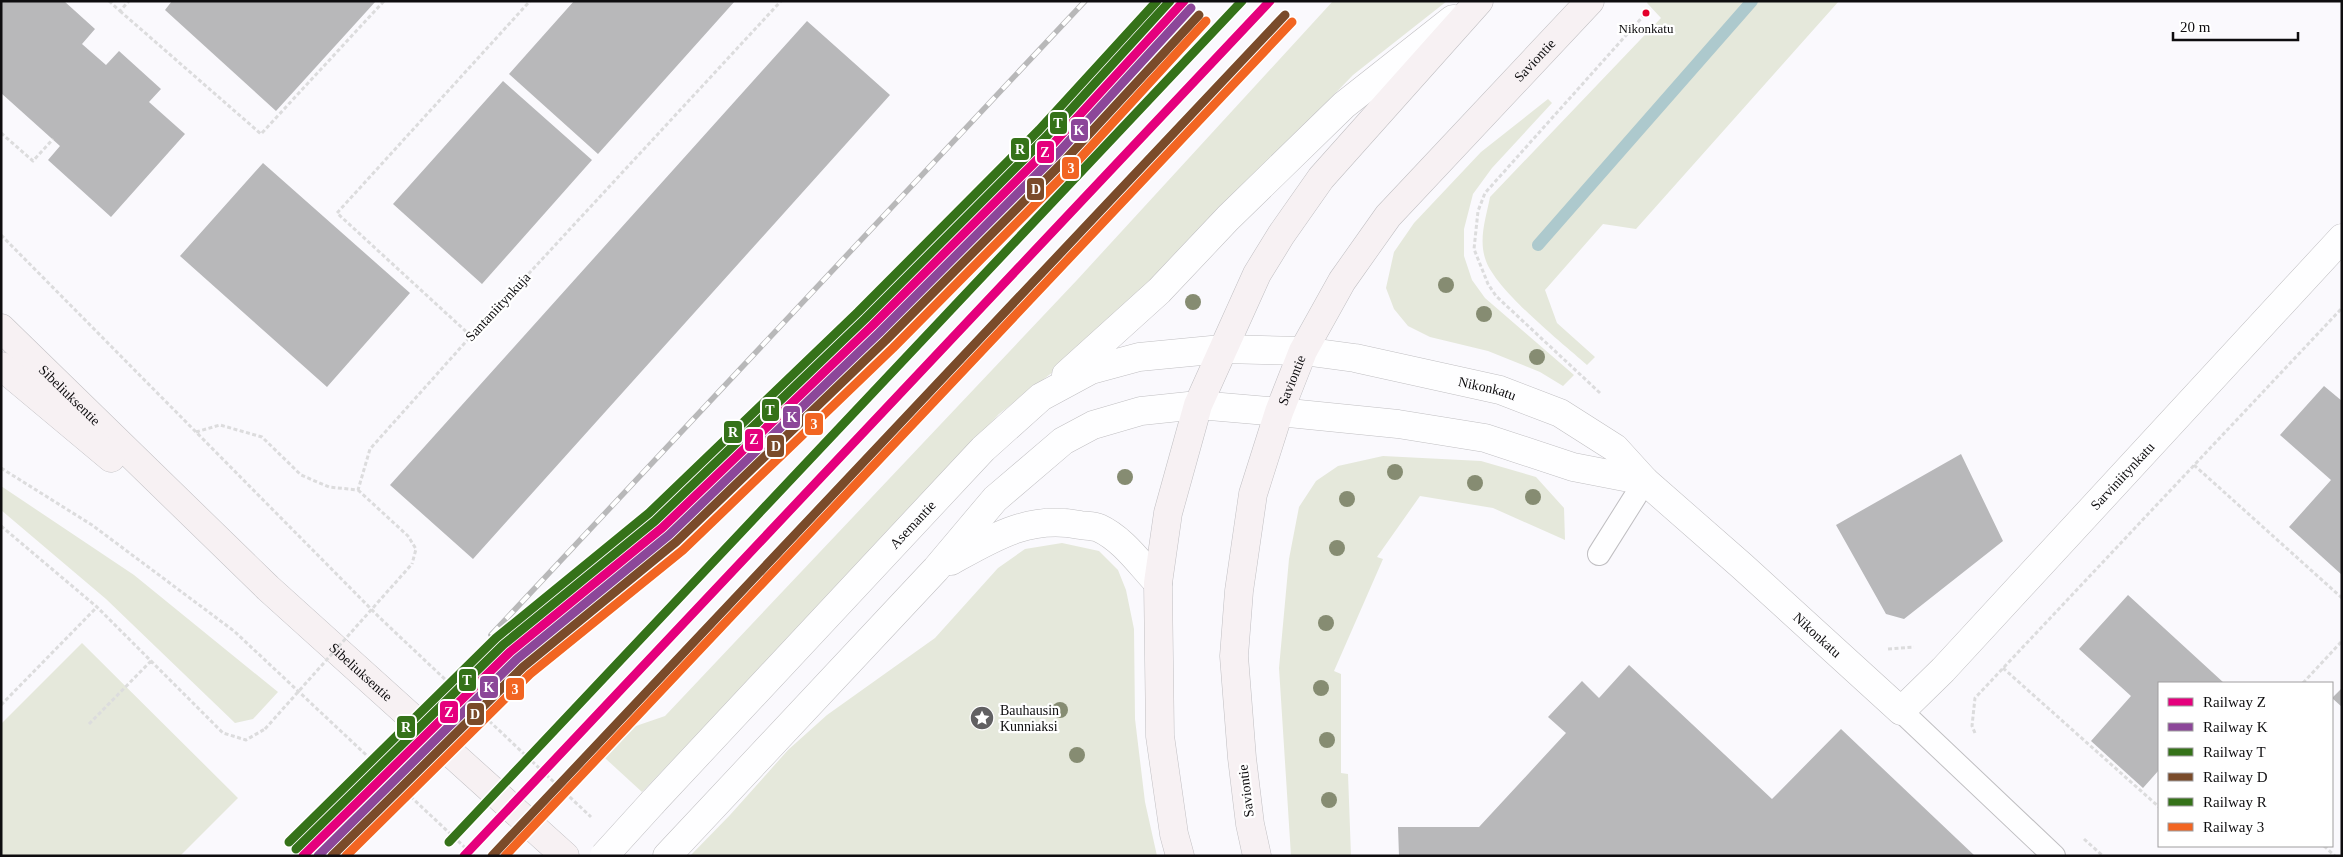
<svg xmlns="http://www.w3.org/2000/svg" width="2343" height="857" font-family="'Times New Roman',serif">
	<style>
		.green { fill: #e5e8db }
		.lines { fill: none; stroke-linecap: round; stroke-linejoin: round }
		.stream { stroke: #adc9cd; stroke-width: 12 }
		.building { fill: #b8b8ba }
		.service-casing { stroke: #c0bfc2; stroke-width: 24 }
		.minor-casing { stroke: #c0bfc2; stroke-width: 29 }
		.tertiary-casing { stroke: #c0bfc2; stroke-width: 29 }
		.secondary-casing { stroke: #c0bfc2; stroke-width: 29 }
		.path { stroke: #dcdcdd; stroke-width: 3; stroke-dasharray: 4 2.5; stroke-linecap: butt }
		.service { stroke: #fefeff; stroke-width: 22 }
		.minor { stroke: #fefeff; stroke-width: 28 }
		.tertiary { stroke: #fefeff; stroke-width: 28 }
		.secondary { stroke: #f7f1f3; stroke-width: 28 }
		.rail-casing { stroke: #b8b8b9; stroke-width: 5.5 }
		.rail { stroke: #fff; stroke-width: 4; stroke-dasharray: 11; stroke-linecap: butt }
		.tertiary-bridge-casing { stroke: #c0bfc2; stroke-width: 29; stroke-linecap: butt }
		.path-bridge { stroke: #dcdcdd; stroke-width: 3; stroke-dasharray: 4 2.5; stroke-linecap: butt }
		.tertiary-bridge { stroke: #fefeff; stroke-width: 28 }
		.rail-1-casing { stroke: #fff; stroke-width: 12 }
		.rail-2-casing { stroke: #fff; stroke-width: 12 }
		.rail-3-casing { stroke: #fff; stroke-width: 12 }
		.rail-4-casing { stroke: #fff; stroke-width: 12 }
		.rail-5-casing { stroke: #fff; stroke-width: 12 }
		.rail-6-casing { stroke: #fff; stroke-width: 12 }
		.rail-1 { stroke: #e5007d; stroke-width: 9 }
		.rail-2 { stroke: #8c4799; stroke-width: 9 }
		.rail-3 { stroke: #357219; stroke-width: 9 }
		.rail-4 { stroke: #7a4b2a; stroke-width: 9 }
		.rail-5 { stroke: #357219; stroke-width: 9 }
		.rail-6 { stroke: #f26522; stroke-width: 9 }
		.tree { fill: #868c72 }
		.bus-dot { fill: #e4002b; stroke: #fff; stroke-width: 2 }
		.labels { text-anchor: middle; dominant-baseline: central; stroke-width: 4.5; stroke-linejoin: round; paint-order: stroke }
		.bus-label { font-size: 13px; fill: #0e0d0f; stroke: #fff }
		.street-label { font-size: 14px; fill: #0e0d0f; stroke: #fff }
		.poi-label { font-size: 14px; fill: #0e0d0f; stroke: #fff; text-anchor: start }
		.line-badge { stroke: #fff; stroke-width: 2 }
		.badge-label { font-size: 14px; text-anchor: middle; font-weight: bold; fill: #fff }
	</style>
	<rect width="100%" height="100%" fill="#faf9fd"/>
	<path class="green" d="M1333,1H1447L1353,75L1152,282L1067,361L999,414L816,611L642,792L594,748L604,737L665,716L1077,280Z
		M1648,1H1839L1636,229L1603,224L1545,290L1557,323L1595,357L1587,365C1561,342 1497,291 1486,261C1478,240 1486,218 1490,197L1661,18L1647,3Z
		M1548,99L1552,103L1492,168L1473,194L1464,229V256L1472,280L1485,298L1574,375L1563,386L1540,372L1488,351L1430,337L1408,326L1394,309L1386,288L1394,252L1414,223L1481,152Z
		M1383,456L1481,461L1536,477L1564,508L1565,540L1493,508L1420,496L1377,557L1383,559L1334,671L1341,674V773L1348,774L1351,856H1291L1279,668L1289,559L1299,507L1316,481L1338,466Z
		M1,486L134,575L278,692L253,719L235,723L106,599L1,510Z
		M1062,543L1099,551L1118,570L1126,590L1134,629L1135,719L1145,802L1157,856H690L730,815L788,750L827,715L935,638L998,568L1025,549Z
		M82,643L238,798L180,856H1V724Z"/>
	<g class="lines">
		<path class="stream" d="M1538,245L1752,1"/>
	</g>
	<path class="building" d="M1,1H64L95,29L82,44L106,65L119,51L161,89L149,102L185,134L111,217L48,160L60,146L1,93Z
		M172,1H376L276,111L165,10Z
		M574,1H735L598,154L509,74Z
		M807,21L890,95L473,559L390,485Z
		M503,81L592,160L482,284L393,204Z
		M263,163L410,293L327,387L180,256Z
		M2324,386L2342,401V575L2289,527L2331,480L2280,435Z
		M1961,454L2003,541L1904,619L1886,614L1836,525Z
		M2128,595L2224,683H2159V770L2143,788L2091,741L2131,696L2079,649Z
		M1629,665L1772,799L1841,729L1975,856H1399L1398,827H1479L1566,733L1548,717L1582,681L1599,698Z
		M2342,688V707L2332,698Z"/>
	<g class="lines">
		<g class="service-casing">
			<path id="service" d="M1599,554L1645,481
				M1901,711L2054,856"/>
		</g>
		<g class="minor-casing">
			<g id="minor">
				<path id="s1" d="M1303,351L1355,358L1500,390L1560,413L1615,448L1645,481L1742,566L1901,711L1943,670L2342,238"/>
				<path d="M1279,412L1398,424L1485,438L1573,467L1645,481"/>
			</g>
		</g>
		<g class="tertiary-casing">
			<g id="tertiary">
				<path d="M1066,375L1159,291L1228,218L1344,105L1453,19"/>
				<path d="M951,561C994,537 1029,515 1080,525C1086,526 1094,526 1099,528C1123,539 1140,564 1158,583"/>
				<path id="s2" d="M653,802L983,449L1041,397L1091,370L1139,357L1222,349L1303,351"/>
				<path d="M667,856L936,569L995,499L1063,441L1093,425L1141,411L1198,405L1279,412"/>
			</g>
		</g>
		<g class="secondary-casing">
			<g id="secondary">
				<path id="s3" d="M1,328L268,588L565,856"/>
				<path d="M1,366L111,458"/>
				<path d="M1180,856L1174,834L1160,736L1158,583L1168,513L1198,405L1257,274L1281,235L1321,178L1479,1"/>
				<path id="s4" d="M1257,856L1250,824L1242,758L1234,656L1239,591L1253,494L1279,412L1303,351L1342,281L1388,216L1590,1"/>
			</g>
		</g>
		<path class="path" d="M109,1L120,11L129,1
			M120,11L261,134L384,1
			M1,133L33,161L53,139
			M1,235L380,618L591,817
			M471,336L337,213L530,1
			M1600,393L1496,296L1488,284L1474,249L1478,211L1485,193L1646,13
			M196,432L220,425L262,437L301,475L329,487L358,490L370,449L471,336L781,1
			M2194,465L2342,598
			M1,468L92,525L234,631L474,856
			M358,490L408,536L416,549L412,564
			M1,526L97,607L223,733L246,740L265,729
			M1888,649L1914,647
			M2003,668L2159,807
			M2303,683L2342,641
			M1,705L97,607
			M89,724L151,661
			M1975,733L1972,726L1975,698L2342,308
			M2084,839L2103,856
			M2324,846L2335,856"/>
		<use href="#service" class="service"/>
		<use href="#minor" class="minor"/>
		<use href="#tertiary" class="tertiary"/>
		<use href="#secondary" class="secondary"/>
		<g class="rail-casing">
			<path id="rail" d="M491,635L1085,1"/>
		</g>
		<use href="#rail" class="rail"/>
		<g class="tertiary-bridge-casing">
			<path id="tertiary-bridge" d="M604,856L653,802"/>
		</g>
		<path class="path-bridge" d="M265,729L412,564"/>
		<use href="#tertiary-bridge" class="tertiary-bridge"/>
		<g class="rail-1-casing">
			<path id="rail-1" d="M303,856L510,652L662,528L872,326L1053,144L1184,1
				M464,856L1270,1"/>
		</g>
		<g class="rail-2-casing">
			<path id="rail-2" d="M318,856L517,659L669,535L879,333L1060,151L1191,8"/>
		</g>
		<g class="rail-3-casing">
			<path id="rail-3" d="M296,849L503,645L655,521L865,319L1046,137L1170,1"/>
		</g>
		<g class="rail-4-casing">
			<path id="rail-4" d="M332,856L523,667L676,542L886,340L1067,158L1199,15
				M492,856L1285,15"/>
		</g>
		<g class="rail-5-casing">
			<path id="rail-5" d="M289,842L496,638L649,513L858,312L1039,130L1157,1
				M449,842L1242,1"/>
		</g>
		<g class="rail-6-casing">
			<path id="rail-6" d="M346,856L530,674L683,550L893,348L1074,165L1206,21
				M505,856L1292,22"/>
		</g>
		<use href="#rail-1" class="rail-1"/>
		<use href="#rail-2" class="rail-2"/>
		<use href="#rail-3" class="rail-3"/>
		<use href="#rail-4" class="rail-4"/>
		<use href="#rail-5" class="rail-5"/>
		<use href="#rail-6" class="rail-6"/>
	</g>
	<g class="tree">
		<circle cx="1446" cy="285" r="8"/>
		<circle cx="1193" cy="302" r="8"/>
		<circle cx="1484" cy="314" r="8"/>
		<circle cx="1537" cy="357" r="8"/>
		<circle cx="1395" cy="472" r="8"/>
		<circle cx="1125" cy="477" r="8"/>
		<circle cx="1475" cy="483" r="8"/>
		<circle cx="1533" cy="497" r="8"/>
		<circle cx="1347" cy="499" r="8"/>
		<circle cx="1337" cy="548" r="8"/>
		<circle cx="1326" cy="623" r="8"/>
		<circle cx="1321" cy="688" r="8"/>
		<circle cx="1060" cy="710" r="8"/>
		<circle cx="1327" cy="740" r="8"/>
		<circle cx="1077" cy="755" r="8"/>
		<circle cx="1329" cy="800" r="8"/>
	</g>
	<defs>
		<g id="sight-disc" transform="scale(1.25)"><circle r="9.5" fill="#616062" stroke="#fff"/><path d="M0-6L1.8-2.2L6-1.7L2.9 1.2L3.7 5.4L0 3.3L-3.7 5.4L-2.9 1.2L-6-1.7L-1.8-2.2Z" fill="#fff"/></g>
	</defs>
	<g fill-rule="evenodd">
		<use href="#sight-disc" x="982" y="718"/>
	</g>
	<circle class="bus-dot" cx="1646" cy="13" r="4.5"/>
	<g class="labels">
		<g class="bus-label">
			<text x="1646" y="28">Nikonkatu</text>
		</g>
		<g class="street-label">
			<text stroke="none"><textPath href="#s4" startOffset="890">Saviontie</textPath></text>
			<text transform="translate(498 307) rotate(-47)">Santaniitynkuja</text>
			<text stroke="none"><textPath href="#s4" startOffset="485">Saviontie</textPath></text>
			<text stroke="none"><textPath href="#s1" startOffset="188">Nikonkatu</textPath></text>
			<text stroke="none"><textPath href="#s3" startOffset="96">Sibeliuksentie</textPath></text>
			<text stroke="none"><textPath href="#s1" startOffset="1042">Sarviniitynkatu</textPath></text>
			<text stroke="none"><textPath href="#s2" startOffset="380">Asemantie</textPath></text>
			<text stroke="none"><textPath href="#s1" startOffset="606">Nikonkatu</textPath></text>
			<text stroke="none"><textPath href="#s3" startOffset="498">Sibeliuksentie</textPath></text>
			<text transform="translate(1246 791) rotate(-97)">Saviontie</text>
		</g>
		<g class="poi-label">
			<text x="1000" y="710">Bauhausin<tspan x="1000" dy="16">Kunniaksi</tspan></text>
		</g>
	</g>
	<g class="line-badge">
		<rect x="1049" y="111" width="19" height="24" rx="5" fill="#357219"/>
		<rect x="1070" y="118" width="19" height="24" rx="5" fill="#8c4799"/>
		<rect x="1010" y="137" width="20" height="24" rx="5" fill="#357219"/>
		<rect x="1036" y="140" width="19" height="24" rx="5" fill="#e5007d"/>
		<rect x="1061" y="156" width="19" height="24" rx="5" fill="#f26522"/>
		<rect x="1026" y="177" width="19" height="24" rx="5" fill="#7a4b2a"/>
		<rect x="761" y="398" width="19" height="24" rx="5" fill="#357219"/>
		<rect x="782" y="405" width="19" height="24" rx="5" fill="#8c4799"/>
		<rect x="804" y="412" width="20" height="24" rx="5" fill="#f26522"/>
		<rect x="723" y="420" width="20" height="24" rx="5" fill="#357219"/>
		<rect x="744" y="428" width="20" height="24" rx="5" fill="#e5007d"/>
		<rect x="766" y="434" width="19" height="24" rx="5" fill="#7a4b2a"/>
		<rect x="458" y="668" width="19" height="24" rx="5" fill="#357219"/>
		<rect x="479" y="675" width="20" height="24" rx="5" fill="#8c4799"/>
		<rect x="505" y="677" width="20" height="24" rx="5" fill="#f26522"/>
		<rect x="439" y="700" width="20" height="24" rx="5" fill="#e5007d"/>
		<rect x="466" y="702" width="19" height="24" rx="5" fill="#7a4b2a"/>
		<rect x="396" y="715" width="20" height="24" rx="5" fill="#357219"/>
	</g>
	<g class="badge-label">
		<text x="1058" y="128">T</text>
		<text x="1079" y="135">K</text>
		<text x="1020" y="154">R</text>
		<text x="1045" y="157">Z</text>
		<text x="1071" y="173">3</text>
		<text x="1036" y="194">D</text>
		<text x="770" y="415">T</text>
		<text x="792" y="422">K</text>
		<text x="814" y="429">3</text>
		<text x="733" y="437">R</text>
		<text x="754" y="444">Z</text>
		<text x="776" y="451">D</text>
		<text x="467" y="685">T</text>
		<text x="489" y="692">K</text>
		<text x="515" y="694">3</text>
		<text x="449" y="717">Z</text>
		<text x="475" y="719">D</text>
		<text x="406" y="732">R</text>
	</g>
	<rect width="2343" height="857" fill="none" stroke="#0e0d0f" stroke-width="5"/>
	<rect x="2158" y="682" width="175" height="165" fill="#ffffff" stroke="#9f9e9f"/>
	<rect x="2168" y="698" width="25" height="8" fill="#e5007d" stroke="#9f9e9f"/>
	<text x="2203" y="707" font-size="15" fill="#0e0d0f">Railway Z</text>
	<rect x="2168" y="723" width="25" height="8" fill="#8c4799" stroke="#9f9e9f"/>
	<text x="2203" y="732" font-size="15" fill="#0e0d0f">Railway K</text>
	<rect x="2168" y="748" width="25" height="8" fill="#357219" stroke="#9f9e9f"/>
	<text x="2203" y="757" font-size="15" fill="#0e0d0f">Railway T</text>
	<rect x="2168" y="773" width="25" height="8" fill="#7a4b2a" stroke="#9f9e9f"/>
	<text x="2203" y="782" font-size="15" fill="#0e0d0f">Railway D</text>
	<rect x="2168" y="798" width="25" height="8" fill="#357219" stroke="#9f9e9f"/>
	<text x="2203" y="807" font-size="15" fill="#0e0d0f">Railway R</text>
	<rect x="2168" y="823" width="25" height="8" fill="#f26522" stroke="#9f9e9f"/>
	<text x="2203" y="832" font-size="15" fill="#0e0d0f">Railway 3</text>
	<path d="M2173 32v8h125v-8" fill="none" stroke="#0e0d0f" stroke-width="2.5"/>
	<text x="2180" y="32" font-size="15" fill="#0e0d0f" stroke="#ffffff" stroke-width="4" paint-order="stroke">20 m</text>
</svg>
